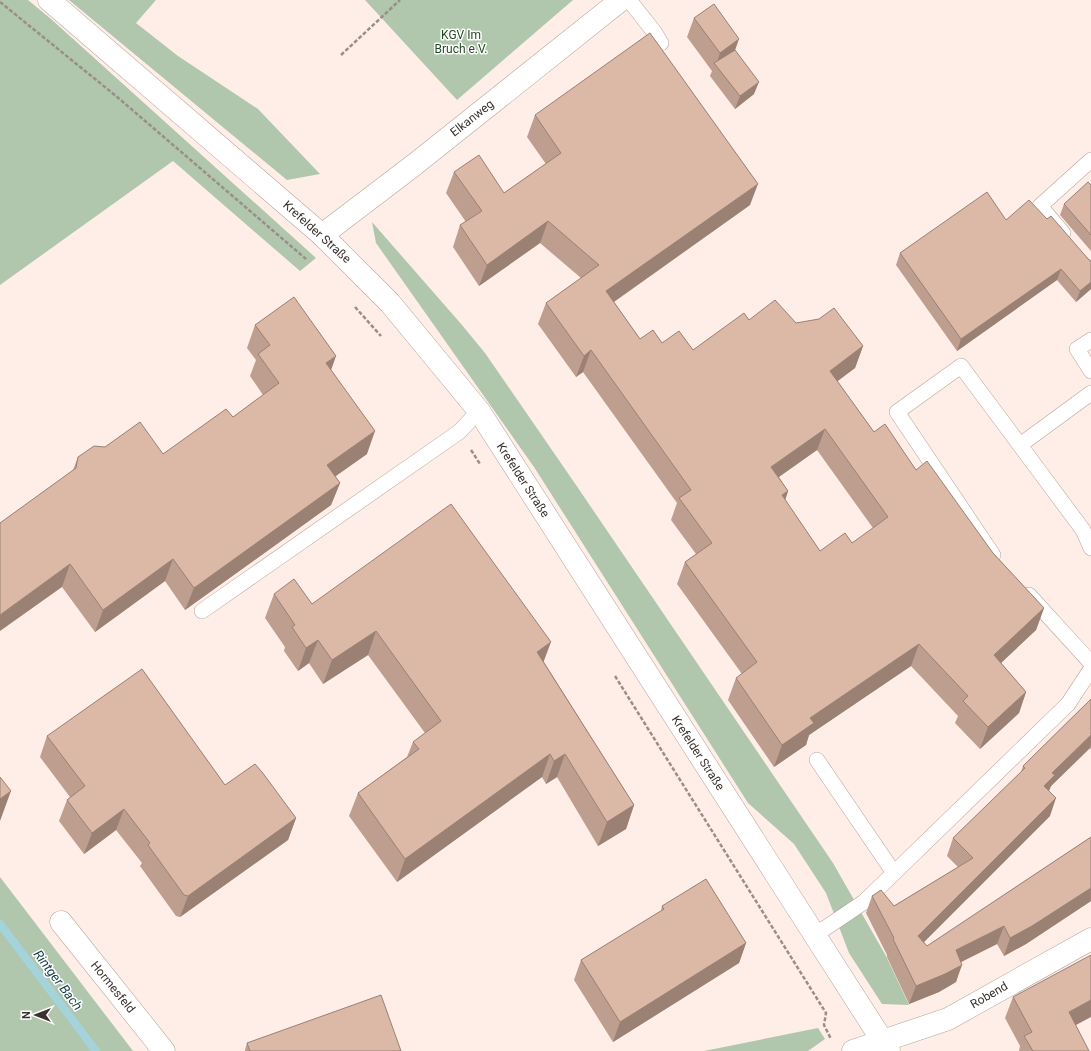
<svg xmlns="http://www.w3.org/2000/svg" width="1091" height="1051" font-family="Roboto,sans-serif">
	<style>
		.green { fill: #b0c6ad }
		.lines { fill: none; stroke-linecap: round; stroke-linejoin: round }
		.stream { stroke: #a5d3db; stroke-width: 8 }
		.lane-casing { stroke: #b6a49b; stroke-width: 16 }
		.street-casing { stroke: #b6a49b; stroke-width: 23 }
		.secondary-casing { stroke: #b6a49b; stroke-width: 23 }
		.path { stroke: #998e88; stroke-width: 2.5; stroke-dasharray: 4 2; stroke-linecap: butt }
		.lane { stroke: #fff; stroke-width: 15 }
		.street { stroke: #fff; stroke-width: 22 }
		.secondary { stroke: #fff; stroke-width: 22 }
		.wall { fill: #bd9e8f; fill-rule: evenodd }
		.shaded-wall { fill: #9a8174 }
		.building { fill: #dcb8a6; stroke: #9a8174; fill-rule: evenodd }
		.labels { text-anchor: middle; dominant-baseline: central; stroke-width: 3; stroke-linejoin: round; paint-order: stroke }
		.park-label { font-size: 12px; fill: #244a22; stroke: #fff }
		.street-label { font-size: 12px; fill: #39322e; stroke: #fff }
		.water-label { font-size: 13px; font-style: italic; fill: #133e44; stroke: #fff }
	</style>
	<rect width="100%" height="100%" fill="#feeee7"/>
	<path class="green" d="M0,0H28L51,19L316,258L300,271L173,161L0,285Z
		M69,0H156L136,23L178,56L258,109L320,174L287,180Z
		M365,0H573L457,100Z
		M372,222L462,325L485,353L576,485L833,863L886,956L909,1005L882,1004L849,953L826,893L794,844L748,803L534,467L376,243Z
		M0,877L133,1051H0Z
		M818,1028L825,1039L808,1051H704Z"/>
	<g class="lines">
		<path class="stream" d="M0,924L96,1051"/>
		<g class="lane-casing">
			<path id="lane" d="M629,0L655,33L661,43
				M1063,233L1040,206L1091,160
				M1091,340L1077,349L1091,371
				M1020,445L1091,393
				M993,555L897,412L961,366L1083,530L1091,548
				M1029,595L1091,663
				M202,611L459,432L479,411
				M817,760L894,873
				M815,935L864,902L894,873L1068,704L1091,669"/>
		</g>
		<g class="street-casing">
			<path id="street" d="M322,235L414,165L621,0
				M61,922L164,1051
				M853,1051L948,1019L1091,939"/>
		</g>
		<g class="secondary-casing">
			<path id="secondary" d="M49,0L322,235L390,303L479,411L889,1051"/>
		</g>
		<path class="path" d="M0,2L116,96L306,259
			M341,55L400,0
			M355,307L381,336
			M471,450L480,464
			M615,676L826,1013L824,1025L831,1039"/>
		<use href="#lane" class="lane"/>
		<use href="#street" class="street"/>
		<use href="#secondary" class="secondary"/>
	</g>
	<path class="wall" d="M694,18L735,50L754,94L735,109L710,76L712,71L687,37Z
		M535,115L750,205L614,302L640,339L662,343L693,350L749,320L796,323L863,346L855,368L837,381L874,432L916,470L1044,608L1036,630L1001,663L1026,692L1019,713L980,749L955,723L958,716L911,666L809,735L806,745L774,767L728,700L736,678L742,674L677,584L685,562L696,554L671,520L677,503L583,372L576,377L538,324L546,303L581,278L540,243L479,286L453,247L460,225L466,222L446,193L454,172L504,193L546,164L527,137ZM817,450L873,528L852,543L820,551L785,500L788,491L779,477Z
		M1091,184V251L1060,215L1064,204Z
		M1047,219L1091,261V289L1076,302L1057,280L957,351L896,265L900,253L1006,220Z
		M255,325L331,370L367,454L335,476L340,483L331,505L185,610L165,581L95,632L62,587L73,470L78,457L105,447L163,454L233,417L263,395L250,376L256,360L247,348Z
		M274,594L544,662L634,805L626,829L598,846L557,777L546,784L542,777L397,882L349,816L358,793L407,757L413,742L425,733L368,655L323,684L309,663L298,671L284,651L285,647L265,618Z
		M1091,699V750L1090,748L1051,786L1049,791L1050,816L924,942L927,946L1091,837V901L1026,944L1004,956L997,944L961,962L956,982L939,992L909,1004L887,957V955L866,913L872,896L894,906L958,867L947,856L953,838L1021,772L1023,766Z
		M47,736L296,818L288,840L180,917L176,916L140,866L142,863L116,830L84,854L59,821L67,800L70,797L40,757Z
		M662,906L746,943L739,963L613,1042L574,980L581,960L661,911Z
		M1013,997L1075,1025L1089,1051H1019L1020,1046L1005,1018Z
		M247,1043L401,1051H245V1050Z"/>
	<path class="shaded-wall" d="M739,39L732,59L716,65L720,53Z
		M759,82L754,94L735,109L740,96Z
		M758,184L750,205L598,313L606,291Z
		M548,221L540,243L479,286L487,265Z
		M1061,269L1057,280L957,351L961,339Z
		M1091,282V289L1076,302L1080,291Z
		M863,346L855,368L822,393L830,371Z
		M591,350L583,372L576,377L584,356Z
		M336,356L328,379L326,363Z
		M825,429L817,450L763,488L771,467Z
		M375,431L367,454L319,488L327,465Z
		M340,483L331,505L185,610L194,588Z
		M788,491L781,513L782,495Z
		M173,559L165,581L95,632L103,610Z
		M70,564L62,587L0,631V615Z
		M1044,608L1036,630L986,677L994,655Z
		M376,631L368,655L323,684L332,660Z
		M318,640L309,663L298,671L306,648Z
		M551,642L542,666L537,652Z
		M919,644L911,666L809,735L806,745L774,767L782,745L810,718Z
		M1026,692L1019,713L980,749L988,727Z
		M1091,735V744L1090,748L1051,786L1048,793L1044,786L1052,773Z
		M550,754L542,777L397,882L405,859Z
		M565,754L557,777L546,784L554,761Z
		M11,791L0,821V799Z
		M1056,798L1050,816L912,954L918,936Z
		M634,805L626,829L598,846L607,822Z
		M124,809L116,830L84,854L92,833Z
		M296,818L288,840L180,917L188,896Z
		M1091,888V901L1026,944L1004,956L1010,938Z
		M1004,926L997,944L949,968L956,950Z
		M746,943L739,963L613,1042L620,1022Z
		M962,965L956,982L939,992L909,1004L916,986Z
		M1091,1000V1017L1061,1033L1069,1012Z"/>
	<path class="building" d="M714,4L739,39L720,53L694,18Z
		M650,33L758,184L606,291L640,339L653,330L662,343L679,331L693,350L744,313L749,320L775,300L796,323L819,319L834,308L863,346L830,371L874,432L885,424L916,470L927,461L993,553L1044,608L994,655L1026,692L988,727L963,701L968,696L919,644L810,718L814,723L782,745L736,678L757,662L685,562L712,543L679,498L691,490L591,350L584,356L546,303L599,265L548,221L487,265L460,225L482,211L454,172L479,155L504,193L561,153L535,115ZM825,429L888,517L852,543L845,533L820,551L782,495L788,491L771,467Z
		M735,50L759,82L740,96L714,63Z
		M1088,182L1091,185V184V235L1064,204Z
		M987,192L1006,220L1029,200L1047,219L1051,216L1089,260L1091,261V282L1080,291L1061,269L961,339L900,253Z
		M294,297L336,356L326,363L375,431L327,465L340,483L194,588L173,559L103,610L70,564L0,615V523L76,468L78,457L94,446L105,447L140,422L163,454L226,409L233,417L279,383L258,354L270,345L255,325Z
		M451,504L551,642L537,652L634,805L607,822L565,754L554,761L550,754L405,859L358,793L419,749L413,742L441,721L376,631L332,660L318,640L306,648L292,627L295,625L274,594L294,579L312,604Z
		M142,669L225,785L255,764L262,772L296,818L188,896L184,895L148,845L150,843L124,809L92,833L67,800L85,786L47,736Z
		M1091,699V735L1052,773L1055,775L1044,786L1056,798L918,936L927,946L1091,837V888L1032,926L1010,938L1004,926L956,950L962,965L945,974L916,986L893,939L894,938L872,896L881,890L894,906L973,858L953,838L1025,768L1023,766Z
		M0,777L11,791L0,799Z
		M706,879L746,943L620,1022L581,960L664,909L662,906Z
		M1091,955V1000L1069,1012L1089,1051H1033L1024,1036L1032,1032L1013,997Z
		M381,995L401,1051H250L247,1043Z"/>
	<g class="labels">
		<g class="park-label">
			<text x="461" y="35">KGV Im<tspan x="461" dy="14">Bruch e.V.</tspan></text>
		</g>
		<g class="street-label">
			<text transform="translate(472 118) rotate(-38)">Elkanweg</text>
			<text transform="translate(317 232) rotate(42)">Krefelder Straße</text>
			<text transform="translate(523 480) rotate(57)">Krefelder Straße</text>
			<text transform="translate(698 753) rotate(57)">Krefelder Straße</text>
			<text transform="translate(113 987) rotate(51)">Hormesfeld</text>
			<text transform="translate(989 995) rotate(-30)">Robend</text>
		</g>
		<g class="water-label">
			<text transform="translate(58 980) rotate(53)">Rintger Bach</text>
		</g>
	</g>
	<g transform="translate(36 1015) rotate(270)" stroke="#ffffff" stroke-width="3" paint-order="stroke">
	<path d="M0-3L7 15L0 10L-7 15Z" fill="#39322e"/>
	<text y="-6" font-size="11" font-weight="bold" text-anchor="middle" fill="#39322e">N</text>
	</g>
</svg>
